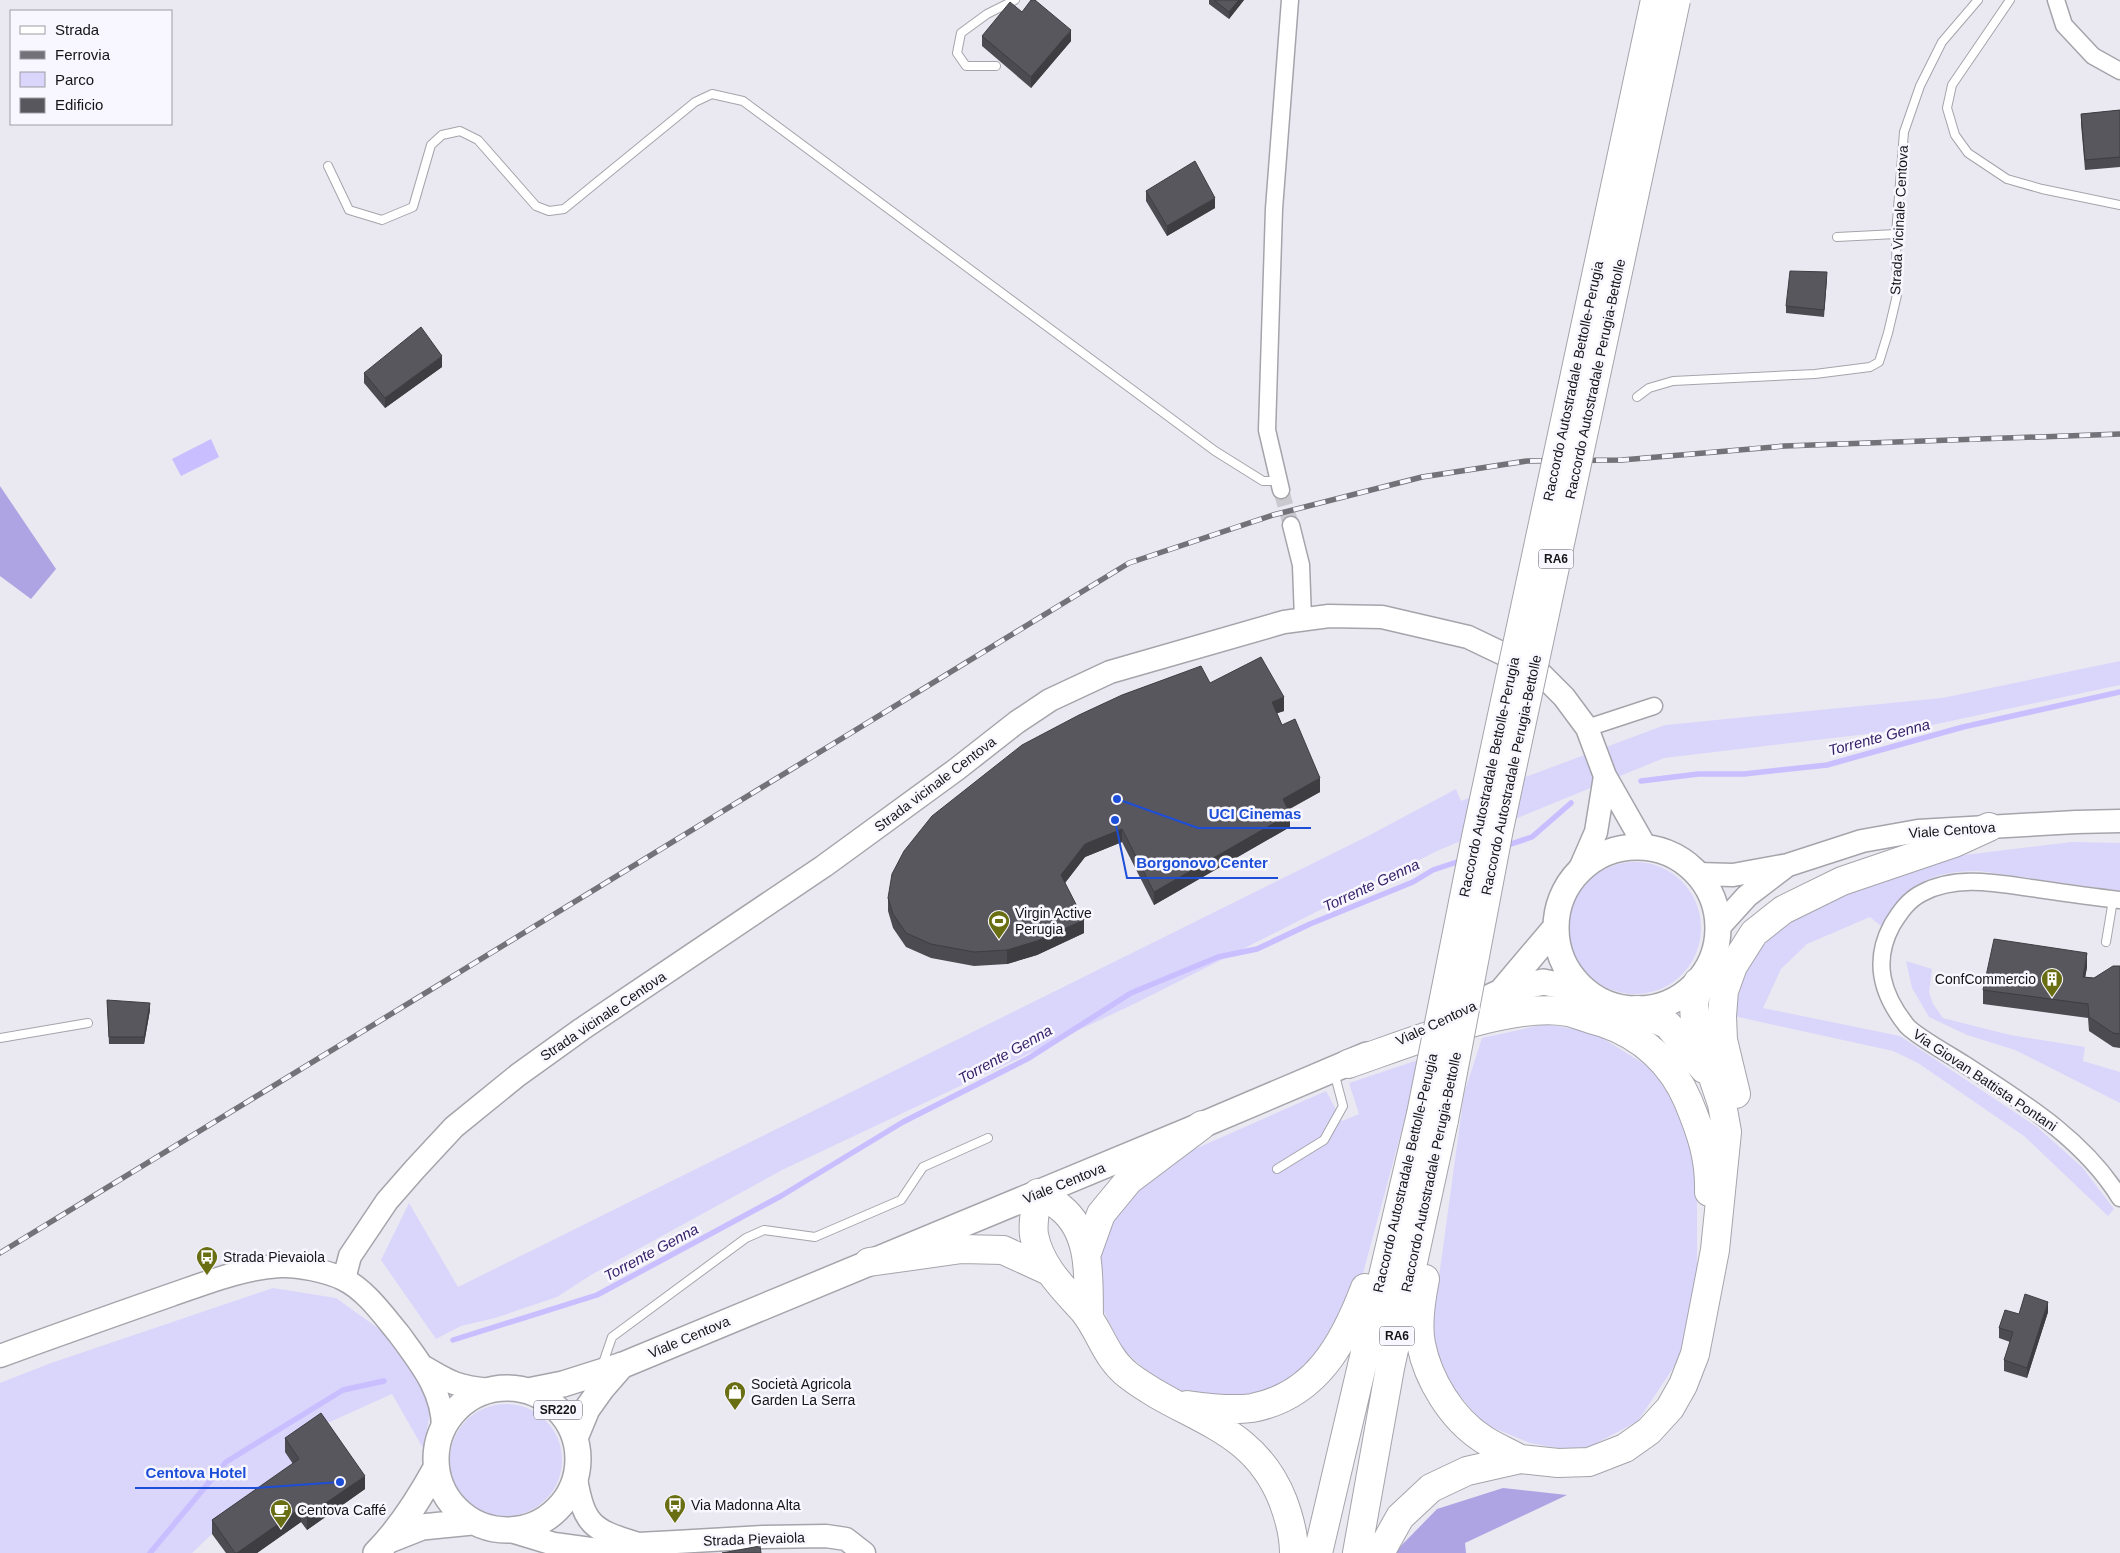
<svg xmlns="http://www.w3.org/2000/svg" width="2120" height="1553" font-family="Arial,sans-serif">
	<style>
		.green { fill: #dad5fb }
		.forest { fill: #afa4e3 }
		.water { fill: #c9beff }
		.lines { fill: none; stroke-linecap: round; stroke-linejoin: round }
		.stream { stroke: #c9beff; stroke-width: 5.5 }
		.street-tunnel { stroke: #cac9d0; stroke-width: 16; stroke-dasharray: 16 8; stroke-linecap: butt }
		.lane-casing { stroke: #a5a4ab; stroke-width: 10 }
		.street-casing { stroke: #a5a4ab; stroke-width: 19 }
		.secondary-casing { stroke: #a5a4ab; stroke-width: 25 }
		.primary-casing { stroke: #a5a4ab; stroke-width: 28 }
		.highway-casing { stroke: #a5a4ab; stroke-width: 30 }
		.lane { stroke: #fff; stroke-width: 8 }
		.street { stroke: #fff; stroke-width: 16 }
		.secondary { stroke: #fff; stroke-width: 22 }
		.primary { stroke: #fff; stroke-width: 25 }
		.highway { stroke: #fff; stroke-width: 28 }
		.rail-casing { stroke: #737278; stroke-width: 5.5 }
		.rail { stroke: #f8f7ff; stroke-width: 4; stroke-dasharray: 11; stroke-linecap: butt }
		.highway-bridge-casing { stroke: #a5a4ab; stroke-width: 30; stroke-linecap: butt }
		.highway-bridge { stroke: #fff; stroke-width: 28 }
		.wall { fill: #4c4b51 }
		.shaded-wall { fill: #3e3d42 }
		.building { fill: #58575e; stroke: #3e3d42 }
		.labels { text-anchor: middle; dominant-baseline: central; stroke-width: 5; stroke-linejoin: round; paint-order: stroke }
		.shield { fill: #f8f7ff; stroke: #59595d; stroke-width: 1 }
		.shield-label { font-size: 12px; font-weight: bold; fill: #151518 }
		.street-label { font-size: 14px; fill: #151518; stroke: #f8f7ff }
		.poi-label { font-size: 14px; fill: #151518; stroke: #f8f7ff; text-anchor: start }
		.water-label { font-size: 15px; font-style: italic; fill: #372169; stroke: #f8f7ff }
		.leader { fill: none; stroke: #1d4ed8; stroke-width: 2 }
		.callout-dot { fill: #1d4ed8; stroke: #f8f7ff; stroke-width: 2 }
		.callout-label { font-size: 15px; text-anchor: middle; font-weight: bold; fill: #1d4ed8; stroke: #f8f7ff; stroke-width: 5; stroke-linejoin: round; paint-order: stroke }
	</style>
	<rect width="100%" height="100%" fill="#eae9f1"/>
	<path class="green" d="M2120,661V685L1918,728L1664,758L1439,850L1134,1004L782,1170L591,1275L557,1297L495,1318L461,1326L436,1339L381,1260L409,1203L458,1287L1368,836L1456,789L1461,801L1665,725L1942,698Z
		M2072,842L2120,843V891L1979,871C1933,870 1902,885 1882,927L1870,917L1807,944L1781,969L1763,1008L1900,1036L2037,1127L2082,1167L2114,1209L2108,1216L2024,1136L1918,1063L1893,1051L1734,1016L1743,976L1760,949L1785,923L1844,890L1964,855Z
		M1569 928a66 66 0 1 1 132 0a66 66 0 1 1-132 0Z
		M1906,961L1932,969L1929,992L1933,1004L1943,1018L2010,1035L2085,1047L2083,1061L2120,1072V1103L2015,1050L1967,1035L1929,1017L1912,988Z
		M1546,1024L1594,1033L1654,1070L1692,1133L1697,1183V1272L1679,1359L1638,1421L1580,1452L1530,1443L1484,1424L1443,1376L1432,1328L1464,1094L1482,1038Z
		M1421,1059L1359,1288L1322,1358L1279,1388L1225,1404L1167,1388L1122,1349L1096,1295L1103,1245L1122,1202L1179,1156L1326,1091L1342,1121L1359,1114L1349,1083Z
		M273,1288L336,1298L386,1334L424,1381L430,1414L423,1448L392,1394L321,1426L299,1473L212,1534L192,1553H0V1383L51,1363Z
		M450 1460a56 56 0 1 1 112 0a56 56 0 1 1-112 0Z"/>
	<path class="forest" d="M0,486L56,569L31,599L0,576Z
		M1503,1488L1567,1495L1465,1543L1466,1553H1394L1437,1509Z"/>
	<path class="water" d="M211,439L219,457L181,476L172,459Z"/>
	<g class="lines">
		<path class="stream" d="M1641,781L1698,774H1744L1827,765L1963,727L2120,692
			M1505,846L1532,837L1571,803
			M453,1340L597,1295L781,1196L903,1122L1029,1058L1131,993L1218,957L1257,949L1310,924L1413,882L1433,870L1463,860
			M150,1553L226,1462L343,1390L384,1381"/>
		<path class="street-tunnel" d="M1281,490L1291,525"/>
		<g class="lane-casing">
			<path id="lane" d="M2010,0L1952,85L1947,108L1955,135L1968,153L2007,179L2042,189L2120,205
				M996,66H966L957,53L961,33L987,14L1015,0
				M328,166L349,210L382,220L413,207L431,145L442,135L460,131L478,140L536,206L549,211L564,209L695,102L712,94L743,101L1215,451L1263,481H1279
				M1837,237L1896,234
				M1637,397L1649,388L1673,381L1815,374L1870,367L1879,362L1888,333L1897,295L1896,234L1904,132L1920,86L1942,42L1978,0
				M2106,942L2113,900
				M0,1038L88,1023
				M1277,1169L1324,1140L1343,1106L1334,1072
				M602,1366L612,1337L746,1238L764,1230L815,1237L901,1200L923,1167L988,1138"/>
		</g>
		<g class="street-casing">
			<path id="street" d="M2056,0L2064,25L2093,56L2120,71
				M1281,490L1267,430L1274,209L1290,0
				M1291,525L1301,565L1303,619
				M1587,728L1654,706
				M2120,900C2093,897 2065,893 2038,889C2000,884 1958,874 1922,893C1908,900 1900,912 1892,925C1872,962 1882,995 1907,1026C1916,1036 1950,1055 1964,1064C2021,1101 2083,1138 2120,1198"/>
		</g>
		<g class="secondary-casing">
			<path id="secondary" d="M1579,871L1596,832L1605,776
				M1697,874L1733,875L1788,865L1862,841L1918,831L2076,822L2120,821
				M1718,928L1747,896L1785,867
				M344,1279L350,1256L387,1201L415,1169L454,1127L518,1075L582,1029L824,866L957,769L1017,722L1050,700L1110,672L1284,622L1329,616L1382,617L1468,637L1537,670L1564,697L1587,728L1605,776L1646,848
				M0,1356C57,1335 114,1315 171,1295C206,1283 243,1268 280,1266C297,1265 327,1271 343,1279C365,1289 384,1316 399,1334C420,1363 443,1390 443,1428
				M424,1367C451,1383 458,1387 490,1390
				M576,1479C584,1524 592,1530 635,1543
				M511,1531L554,1544L598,1550L638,1544L676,1542L763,1537L826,1536L846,1539L864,1553"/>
		</g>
		<g class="primary-casing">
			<path id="primary" d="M1556 928a81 81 0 1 1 162 0a81 81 0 1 1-162 0Z
				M1501,992L1556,927
				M1451,1015L1501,992L1543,982L1584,990
				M436 1459a71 71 0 1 1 142 0a71 71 0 1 1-142 0Z
				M528,1391L563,1384L623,1365L1202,1125L1367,1055
				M575,1438L587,1409L602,1388L622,1365
				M389,1540L422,1527L472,1522
				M376,1553C401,1528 419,1499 436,1468"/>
		</g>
		<g class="highway-casing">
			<path id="highway" d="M1637,1010L1668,1025L1704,1069
				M1348,1064C1404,1045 1510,1001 1568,1012C1580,1015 1592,1020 1604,1023C1642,1036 1672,1063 1688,1101C1701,1132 1710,1158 1709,1192
				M1736,1094L1723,1040L1722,1016L1724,991L1733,966L1754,933L1783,910L1842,881L1954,843L1989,827
				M1087,1253L1101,1214L1129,1180L1202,1125
				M869,1262L962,1249L1003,1250L1049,1271
				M1425,1279C1421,1299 1417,1324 1421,1344C1428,1380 1452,1419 1483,1439C1495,1447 1508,1452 1520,1459
				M1089,1317C1088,1281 1093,1234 1061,1208C1054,1202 1046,1198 1038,1193C1036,1207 1032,1221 1034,1235C1040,1266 1063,1288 1083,1310C1100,1330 1105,1357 1128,1375C1186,1420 1253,1424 1283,1501C1289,1517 1294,1536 1294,1553
				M1187,1405C1208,1408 1231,1411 1252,1408C1316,1396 1344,1343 1365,1288
				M1318,1553L1421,1114
				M1357,1553L1390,1368L1444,1120
				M1380,1553L1400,1517L1431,1488L1467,1471L1520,1459L1558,1463L1589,1462L1625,1448L1649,1431L1670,1408L1683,1385L1695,1354L1715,1250L1727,1132L1722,1104L1695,1024L1694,1004L1698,982"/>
		</g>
		<use href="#lane" class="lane"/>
		<use href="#street" class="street"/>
		<use href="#secondary" class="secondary"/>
		<use href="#primary" class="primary"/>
		<use href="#highway" class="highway"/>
		<g class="rail-casing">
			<path id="rail" d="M0,1253L1129,563L1273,515L1422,477L1527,461L1622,460L1785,446L2120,434"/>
		</g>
		<use href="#rail" class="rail"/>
		<g class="highway-bridge-casing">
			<path id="highway-bridge" d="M1421,1114L1476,837L1655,0
				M1444,1120L1499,829L1676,0"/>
		</g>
		<use href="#highway-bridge" class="highway-bridge"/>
	</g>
	<path class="wall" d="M1209,0H1244L1229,19L1209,4Z
		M1022,12L1071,41L1031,88L982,46V36Z
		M2120,110V167L2085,170L2081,124V114Z
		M1146,191L1215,208L1167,236L1146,201Z
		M1827,279L1824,317L1786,313V306Z
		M442,367L385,408L364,383V373Z
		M1210,683L1284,711L1277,713L1282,725L1320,792L1288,810L1290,827L1154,905L1122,842L1085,857L1065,883L1084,933L1037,955L1007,964L974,966L931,958L906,947L893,928L888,911V898Z
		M2120,966V1048L2113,1047L2089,1031L2088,1018L1983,1004V990L2087,967L2085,977L2094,978Z
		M107,1000L150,1010L144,1044H109Z
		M2048,1312L2027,1378L2004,1371V1360L2010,1342L1999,1338V1328L2019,1314Z
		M285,1438L365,1489L307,1530L301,1522L257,1553H226L212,1534V1520L293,1464L285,1452Z"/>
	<path class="shaded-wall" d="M1239,0H1244L1229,19V12Z
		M1071,30V41L1031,88V77Z
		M1215,198V208L1167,236V226Z
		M442,356V367L385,408V398Z
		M1284,697V711L1272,715V702Z
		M1320,778V792L1283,812V799Z
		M1290,814V827L1154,905V892Z
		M1122,829V842L1085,857L1061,888V875L1085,844Z
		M1084,920V933L1037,955L1007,964V950Z
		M2087,953V967L2083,990V977Z
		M150,1003V1010L144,1044V1037Z
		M2048,1302V1312L2027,1378V1368Z
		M365,1476V1489L307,1530V1516Z
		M301,1508V1522L257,1553H237Z"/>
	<path class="building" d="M1031,0H1035L1071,30L1031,77L982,36L1010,2L1022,12Z
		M1214,0H1239L1229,12Z
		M2120,110V157L2085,160L2081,114Z
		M1195,161L1215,198L1167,226L1146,191Z
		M1790,271L1827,272L1824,310L1786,306Z
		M421,327L442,356L385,398L364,373Z
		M1261,657L1284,697L1272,702L1282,725L1295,719L1320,778L1283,799L1290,814L1154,892L1122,829L1085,844L1061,875L1084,920L1037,941L1007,950L974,952L931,944L906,933L893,914L888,898L892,874L904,851L932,816L1022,745L1079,715L1122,695L1201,666L1210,683Z
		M1994,939L2087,953L2083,977L2094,978L2113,966H2120V1034L2113,1033L2089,1017L2088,1004L1983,990Z
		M107,1000L150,1003L144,1037H109Z
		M2025,1294L2048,1302L2027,1368L2004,1360L2013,1332L1999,1328L2005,1310L2019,1314Z
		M321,1413L365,1476L307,1516L301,1508L237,1553H235L212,1520L299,1459L285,1438Z
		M760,1546L761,1553H722Z"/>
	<defs>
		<g id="stadium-pin" transform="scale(1.125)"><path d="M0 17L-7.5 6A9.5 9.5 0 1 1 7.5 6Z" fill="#6a6e12" stroke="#f8f7ff"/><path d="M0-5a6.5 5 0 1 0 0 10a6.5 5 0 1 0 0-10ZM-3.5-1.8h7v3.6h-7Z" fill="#fff"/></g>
		<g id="building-pin" transform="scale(1.125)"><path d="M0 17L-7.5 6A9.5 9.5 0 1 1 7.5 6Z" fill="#6a6e12" stroke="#f8f7ff"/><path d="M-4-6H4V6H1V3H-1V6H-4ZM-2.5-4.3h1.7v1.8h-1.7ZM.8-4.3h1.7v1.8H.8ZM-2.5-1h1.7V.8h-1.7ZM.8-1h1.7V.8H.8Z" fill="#fff"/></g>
		<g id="bus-pin" transform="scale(1.125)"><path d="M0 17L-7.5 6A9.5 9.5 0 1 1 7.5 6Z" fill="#6a6e12" stroke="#f8f7ff"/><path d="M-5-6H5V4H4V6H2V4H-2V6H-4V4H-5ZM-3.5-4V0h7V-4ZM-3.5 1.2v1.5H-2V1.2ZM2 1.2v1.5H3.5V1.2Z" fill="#fff"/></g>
		<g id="shop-pin" transform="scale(1.125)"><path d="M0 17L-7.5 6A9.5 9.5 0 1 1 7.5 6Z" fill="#6a6e12" stroke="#f8f7ff"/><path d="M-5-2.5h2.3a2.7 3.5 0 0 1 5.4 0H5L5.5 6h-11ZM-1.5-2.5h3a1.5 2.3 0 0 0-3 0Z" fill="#fff"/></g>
		<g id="cafe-pin" transform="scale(1.125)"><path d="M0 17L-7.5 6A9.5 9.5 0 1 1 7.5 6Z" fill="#6a6e12" stroke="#f8f7ff"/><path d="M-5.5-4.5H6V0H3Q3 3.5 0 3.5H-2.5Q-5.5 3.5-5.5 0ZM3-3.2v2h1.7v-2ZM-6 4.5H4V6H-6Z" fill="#fff"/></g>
	</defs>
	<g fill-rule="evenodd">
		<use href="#stadium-pin" x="999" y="921"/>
		<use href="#building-pin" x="2052" y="979"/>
		<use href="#bus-pin" x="207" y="1257"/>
		<use href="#shop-pin" x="735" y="1392"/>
		<use href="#bus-pin" x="675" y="1505"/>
		<use href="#cafe-pin" x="281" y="1510"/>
	</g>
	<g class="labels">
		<g class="shield">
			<rect x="1538.5" y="549.5" width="35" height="19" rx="4"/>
			<rect x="1379.5" y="1326.5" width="35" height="19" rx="4"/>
			<rect x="534" y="1400.5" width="48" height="19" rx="4"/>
		</g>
		<g class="shield-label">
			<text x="1556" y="559">RA6</text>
			<text x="1397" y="1336">RA6</text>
			<text x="558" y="1410">SR220</text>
		</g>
		<g class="street-label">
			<text transform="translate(1899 220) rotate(-87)">Strada Vicinale Centova</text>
			<text transform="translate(1595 379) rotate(-78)">Raccordo Autostradale Perugia-Bettolle</text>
			<text transform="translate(1573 381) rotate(-78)">Raccordo Autostradale Bettolle-Perugia</text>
			<text transform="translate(1511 775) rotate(-78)">Raccordo Autostradale Perugia-Bettolle</text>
			<text transform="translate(1489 777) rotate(-78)">Raccordo Autostradale Bettolle-Perugia</text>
			<text transform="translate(935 784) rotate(-37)">Strada vicinale Centova</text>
			<text transform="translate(1952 830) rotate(-4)">Viale Centova</text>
			<text transform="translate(603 1016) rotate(-34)">Strada vicinale Centova</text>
			<text transform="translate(1436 1023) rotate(-25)">Viale Centova</text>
			<text transform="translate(1985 1080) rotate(34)">Via Giovan Battista Pontani</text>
			<text transform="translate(1431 1172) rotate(-78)">Raccordo Autostradale Perugia-Bettolle</text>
			<text transform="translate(1405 1173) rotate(-77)">Raccordo Autostradale Bettolle-Perugia</text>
			<text transform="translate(1064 1183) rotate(-22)">Viale Centova</text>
			<text transform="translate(689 1337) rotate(-23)">Viale Centova</text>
			<text transform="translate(754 1539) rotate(-2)">Strada Pievaiola</text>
		</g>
		<g class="poi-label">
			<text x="1015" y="913">Virgin Active<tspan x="1015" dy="16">Perugia</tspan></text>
			<text x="2036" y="979" text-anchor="end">ConfCommercio</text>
			<text x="223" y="1257">Strada Pievaiola</text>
			<text x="751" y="1384">Società Agricola<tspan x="751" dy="16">Garden La Serra</tspan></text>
			<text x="691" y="1505">Via Madonna Alta</text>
			<text x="297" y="1510">Centova Caffé</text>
		</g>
		<g class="water-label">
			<text transform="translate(1879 737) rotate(-15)">Torrente Genna</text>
			<text transform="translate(1371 885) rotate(-25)">Torrente Genna</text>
			<text transform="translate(1005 1054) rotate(-29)">Torrente Genna</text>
			<text transform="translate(651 1252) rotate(-28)">Torrente Genna</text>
		</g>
	</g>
	<path class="leader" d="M1117 799L1198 828H1311M1115 820L1127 878H1278M340 1482L256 1488H135"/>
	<g class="callout-dot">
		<circle cx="1117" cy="799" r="5"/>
		<circle cx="1115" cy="820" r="5"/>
		<circle cx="340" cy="1482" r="5"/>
	</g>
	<g class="callout-label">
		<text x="1255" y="819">UCI Cinemas</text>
		<text x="1202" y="868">Borgonovo Center</text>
		<text x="196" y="1478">Centova Hotel</text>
	</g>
	<rect x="10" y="10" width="162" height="115" fill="#f8f7ff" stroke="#9d9da3"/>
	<rect x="20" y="26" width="25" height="8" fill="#ffffff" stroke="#9d9da3"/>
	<text x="55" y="35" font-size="15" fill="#151518">Strada</text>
	<rect x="20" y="51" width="25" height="8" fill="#737278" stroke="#9d9da3"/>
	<text x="55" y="60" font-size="15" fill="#151518">Ferrovia</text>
	<rect x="20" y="72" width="25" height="15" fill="#dad5fb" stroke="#9d9da3"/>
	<text x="55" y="85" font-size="15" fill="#151518">Parco</text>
	<rect x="20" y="98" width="25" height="15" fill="#58575e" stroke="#9d9da3"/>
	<text x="55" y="110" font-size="15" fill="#151518">Edificio</text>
</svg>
